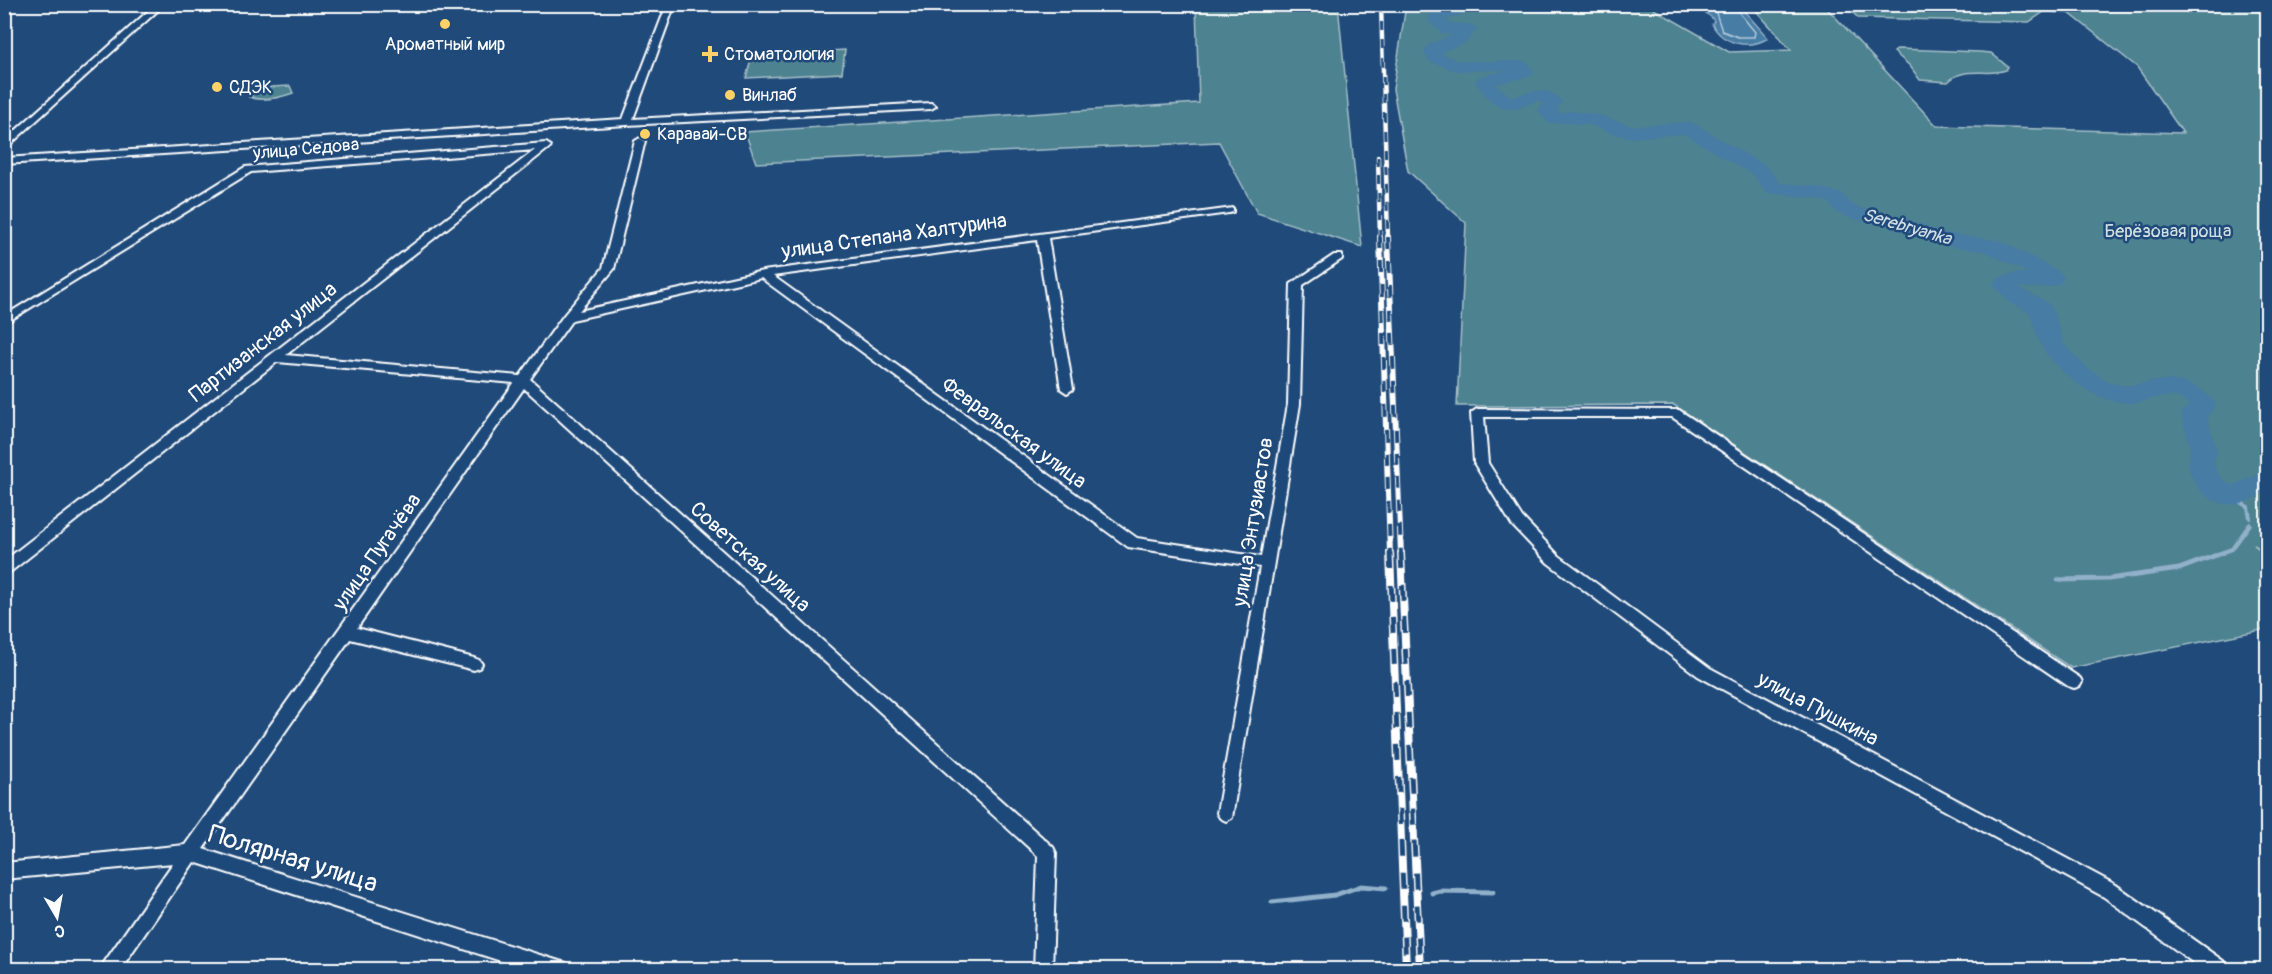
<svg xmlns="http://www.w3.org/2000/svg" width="2272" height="974" font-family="Pangolin,sans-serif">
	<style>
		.green { fill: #4e8290; stroke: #a6c0c8; stroke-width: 1.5 }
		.water { fill: #477ba5; stroke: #91b0c9; stroke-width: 1.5 }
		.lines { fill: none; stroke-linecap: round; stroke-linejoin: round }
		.shore { stroke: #b5cadb; stroke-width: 1.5 }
		.stream-far1 { stroke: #91b0c9; stroke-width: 4 }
		.stream { stroke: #91b0c9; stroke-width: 5 }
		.river { fill: #477ba5; fill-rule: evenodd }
		.street-casing { stroke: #fff; stroke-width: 4 }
		.street { fill: #1f4a7a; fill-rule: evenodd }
		.rail-far2-casing { stroke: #fff; stroke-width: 4.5 }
		.rail-far1-casing { stroke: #fff; stroke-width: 6 }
		.rail-casing { stroke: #fff; stroke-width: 8 }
		.rail-far2 { stroke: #1f4a7a; stroke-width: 3; stroke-dasharray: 9; stroke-linecap: butt }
		.rail-far1 { stroke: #1f4a7a; stroke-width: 4; stroke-dasharray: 12; stroke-linecap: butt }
		.rail { stroke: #1f4a7a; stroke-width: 5; stroke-dasharray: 16; stroke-linecap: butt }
		.poi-dot { fill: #ffd166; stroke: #1f4a7a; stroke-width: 2 }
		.labels { text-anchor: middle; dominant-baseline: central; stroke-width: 5; stroke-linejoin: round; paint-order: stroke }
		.far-poi-label { font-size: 18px; fill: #fff; stroke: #1f4a7a; text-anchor: start }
		.far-street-label { font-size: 18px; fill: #fff; stroke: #1f4a7a }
		.far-water-label { font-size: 18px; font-style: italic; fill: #d1dee8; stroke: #1f4a7a }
		.far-park-label { font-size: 18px; fill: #d3e0e3; stroke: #1f4a7a }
		.street-label { font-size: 21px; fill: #fff; stroke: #1f4a7a }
		.near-street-label { font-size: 26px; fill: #fff; stroke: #1f4a7a }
	</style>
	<rect width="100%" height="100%" fill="#1f4a7a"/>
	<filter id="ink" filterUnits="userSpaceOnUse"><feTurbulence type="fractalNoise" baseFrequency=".0167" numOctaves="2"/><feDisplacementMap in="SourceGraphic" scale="12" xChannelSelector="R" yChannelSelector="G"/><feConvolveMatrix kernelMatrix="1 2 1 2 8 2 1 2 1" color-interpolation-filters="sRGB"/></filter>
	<g filter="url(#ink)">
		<path class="green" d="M1196,5H1338L1362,247L1257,213L1219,142L756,163L745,132L1199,103Z
			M1406,5H1647L1729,52L1791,50L1751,5H1824L1937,126L2183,133L2137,67L2069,13L2044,12L2029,22L1858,18L1846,5H2251L2268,19L2267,553L2254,545L2267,555V629L2071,668L1674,405L1457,406L1466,223L1408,171L1393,89Z
			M1898,49L1980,52L1991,53L2008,67L2006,70C1988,77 1964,65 1948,82L1920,80L1910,66L1894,52Z
			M845,50L842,73L746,78L752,55Z
			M290,86L293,93C279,98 263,102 249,97L271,87Z"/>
		<path class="water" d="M1665,5H1739L1768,38C1749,50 1722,44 1712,24L1714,21C1707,7 1682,10 1668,8Z"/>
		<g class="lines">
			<path class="shore" d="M1691,4L1707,6L1715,10L1722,31L1738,37H1754L1755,32L1737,10L1735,4"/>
			<path class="stream-far1" d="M2231,496L2248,507L2250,518
				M2218,554L2232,549L2250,524"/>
			<path class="stream" d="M2058,580L2109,579L2179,569L2222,553
				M1432,893L1440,891L1493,892
				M1272,902L1335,895L1361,886L1386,888"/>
			<path class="river" d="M1448,4L1472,5L1474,8L1472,11L1445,20C1455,27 1469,20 1477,29L1465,43L1442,52V54L1458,61H1526L1534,72L1531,76L1495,84L1512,98C1529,91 1550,85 1562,102L1557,110L1560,113L1572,111L1599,115L1632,126L1688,122L1695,124L1767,167L1780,183L1814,186L1842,194L1852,205L1864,209L1900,216L1939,232L2001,241L2061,273L2064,278C2055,292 2034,287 2019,287C2028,295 2043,297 2050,306C2058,317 2058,333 2065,345C2072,356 2102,381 2115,384C2130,388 2141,383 2156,381C2179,378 2203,385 2216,405L2207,416L2217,452L2214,461L2216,470L2223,480L2232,486L2257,475L2268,477V496L2261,494C2233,515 2198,503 2189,468C2187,461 2191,457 2190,450C2189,438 2184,425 2181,414L2189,405C2173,387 2150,402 2131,403C2099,404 2063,377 2045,352C2038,341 2034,325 2030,313L2009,302L1993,284C2000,274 2016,273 2028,273L1987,252L1934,244L1888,226L1853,219L1838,213L1828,202L1813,198L1767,193L1753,175L1684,134L1632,138L1606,132L1594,126L1572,123H1549L1538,111L1543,103L1539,101C1530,102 1521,110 1512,109C1495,109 1483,94 1475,81L1478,77L1508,70L1456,71L1429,61L1424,52L1429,44L1454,35L1442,34L1428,21L1430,14L1450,7Z"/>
			<g class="street-casing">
				<path id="street" d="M156,4H165L4,150V141Z
					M667,4H675L633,119L931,103L936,106L931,109L627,125L4,164V158L623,119Z
					M640,138L645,141L614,269L579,311L763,271L1233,208V212L1229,213L1048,238L1073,389L1067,393L1061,389L1037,240L773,276L1137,538L1261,557L1288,404L1291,284L1334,255H1342V259L1303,285L1300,404L1232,818L1226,821L1220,818L1217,813L1260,567L1128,547L761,278L572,320L530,379L1053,847L1056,853L1052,970H1034L1038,856L524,388L357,628L474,658L479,660L482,664L479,668L474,670L350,639L203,849L559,961L566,963L568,970H529L194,862L120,970H99L173,863L4,879V863L185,845L514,383L277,362L9,573L4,574V561L535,150L251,172L4,324V316L245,167L546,143L551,146L549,148L286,355L520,376L564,315L603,268L635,141Z
					M1477,409L1679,410L2080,678L2082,682L2080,686L2074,688L2068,686L1672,417H1484L1488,463L1522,517L1558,555L1710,668L2116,885L2226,963L2228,970H2203L2104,897L1698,676L1548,563L1512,525L1474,463L1471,413Z"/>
			</g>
			<use href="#street" class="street"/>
			<g class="rail-far2-casing">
				<path id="rail-far2" d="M1381,4L1388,238
					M1378,157L1380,238"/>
			</g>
			<g class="rail-far1-casing">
				<path id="rail-far1" d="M1380,237L1390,554
					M1388,237L1401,554"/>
			</g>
			<g class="rail-casing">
				<path id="rail" d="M1390,553L1406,970
					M1401,553L1420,970"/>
			</g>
			<use href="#rail-far2" class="rail-far2"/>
			<use href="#rail-far1" class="rail-far1"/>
			<use href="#rail" class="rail"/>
		</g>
	</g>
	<g class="poi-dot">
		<circle cx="445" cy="24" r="6"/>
		<path d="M707 45h6v6h6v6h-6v6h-6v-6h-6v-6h6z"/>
		<circle cx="217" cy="87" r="6"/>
		<circle cx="730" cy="95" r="6"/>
		<circle cx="645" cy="134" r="6"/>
	</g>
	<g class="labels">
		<g class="far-poi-label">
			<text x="445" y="44" text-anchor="middle">Ароматный мир</text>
			<text x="724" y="54">Стоматология</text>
			<text x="229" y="87">СДЭК</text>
			<text x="742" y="95">Винлаб</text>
			<text x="657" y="134">Каравай-СВ</text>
		</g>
		<g class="far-street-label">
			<text transform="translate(306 149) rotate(-5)">улица Седова</text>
		</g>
		<g class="far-water-label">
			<text transform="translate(1907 227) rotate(16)">Serebryanka</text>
		</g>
		<g class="far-park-label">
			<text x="2168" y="231">Берёзовая роща</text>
		</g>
		<g class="street-label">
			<text transform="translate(894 236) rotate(-8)">улица Степана Халтурина</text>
			<text transform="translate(263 342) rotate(-38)">Партизанская улица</text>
			<text transform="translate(1014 433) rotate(36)">Февральская улица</text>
			<text transform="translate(1253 522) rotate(-81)">улица Энтузиастов</text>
			<text transform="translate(377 552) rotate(-55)">улица Пугачёва</text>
			<text transform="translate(750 557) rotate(42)">Советская улица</text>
			<text transform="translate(1818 709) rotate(28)">улица Пушкина</text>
		</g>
		<g class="near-street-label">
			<text transform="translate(293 859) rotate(17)">Полярная улица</text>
		</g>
	</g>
	<rect width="2272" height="974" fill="none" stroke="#1f4a7a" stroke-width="24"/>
	<rect x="12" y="12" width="2248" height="950" fill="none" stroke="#fff" stroke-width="2" filter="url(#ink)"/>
	<g transform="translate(57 917) rotate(170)" stroke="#1f4a7a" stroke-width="4.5" paint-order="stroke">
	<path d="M0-4.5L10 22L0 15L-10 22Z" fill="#ffffff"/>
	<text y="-9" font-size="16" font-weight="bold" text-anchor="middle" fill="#ffffff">С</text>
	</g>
</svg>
